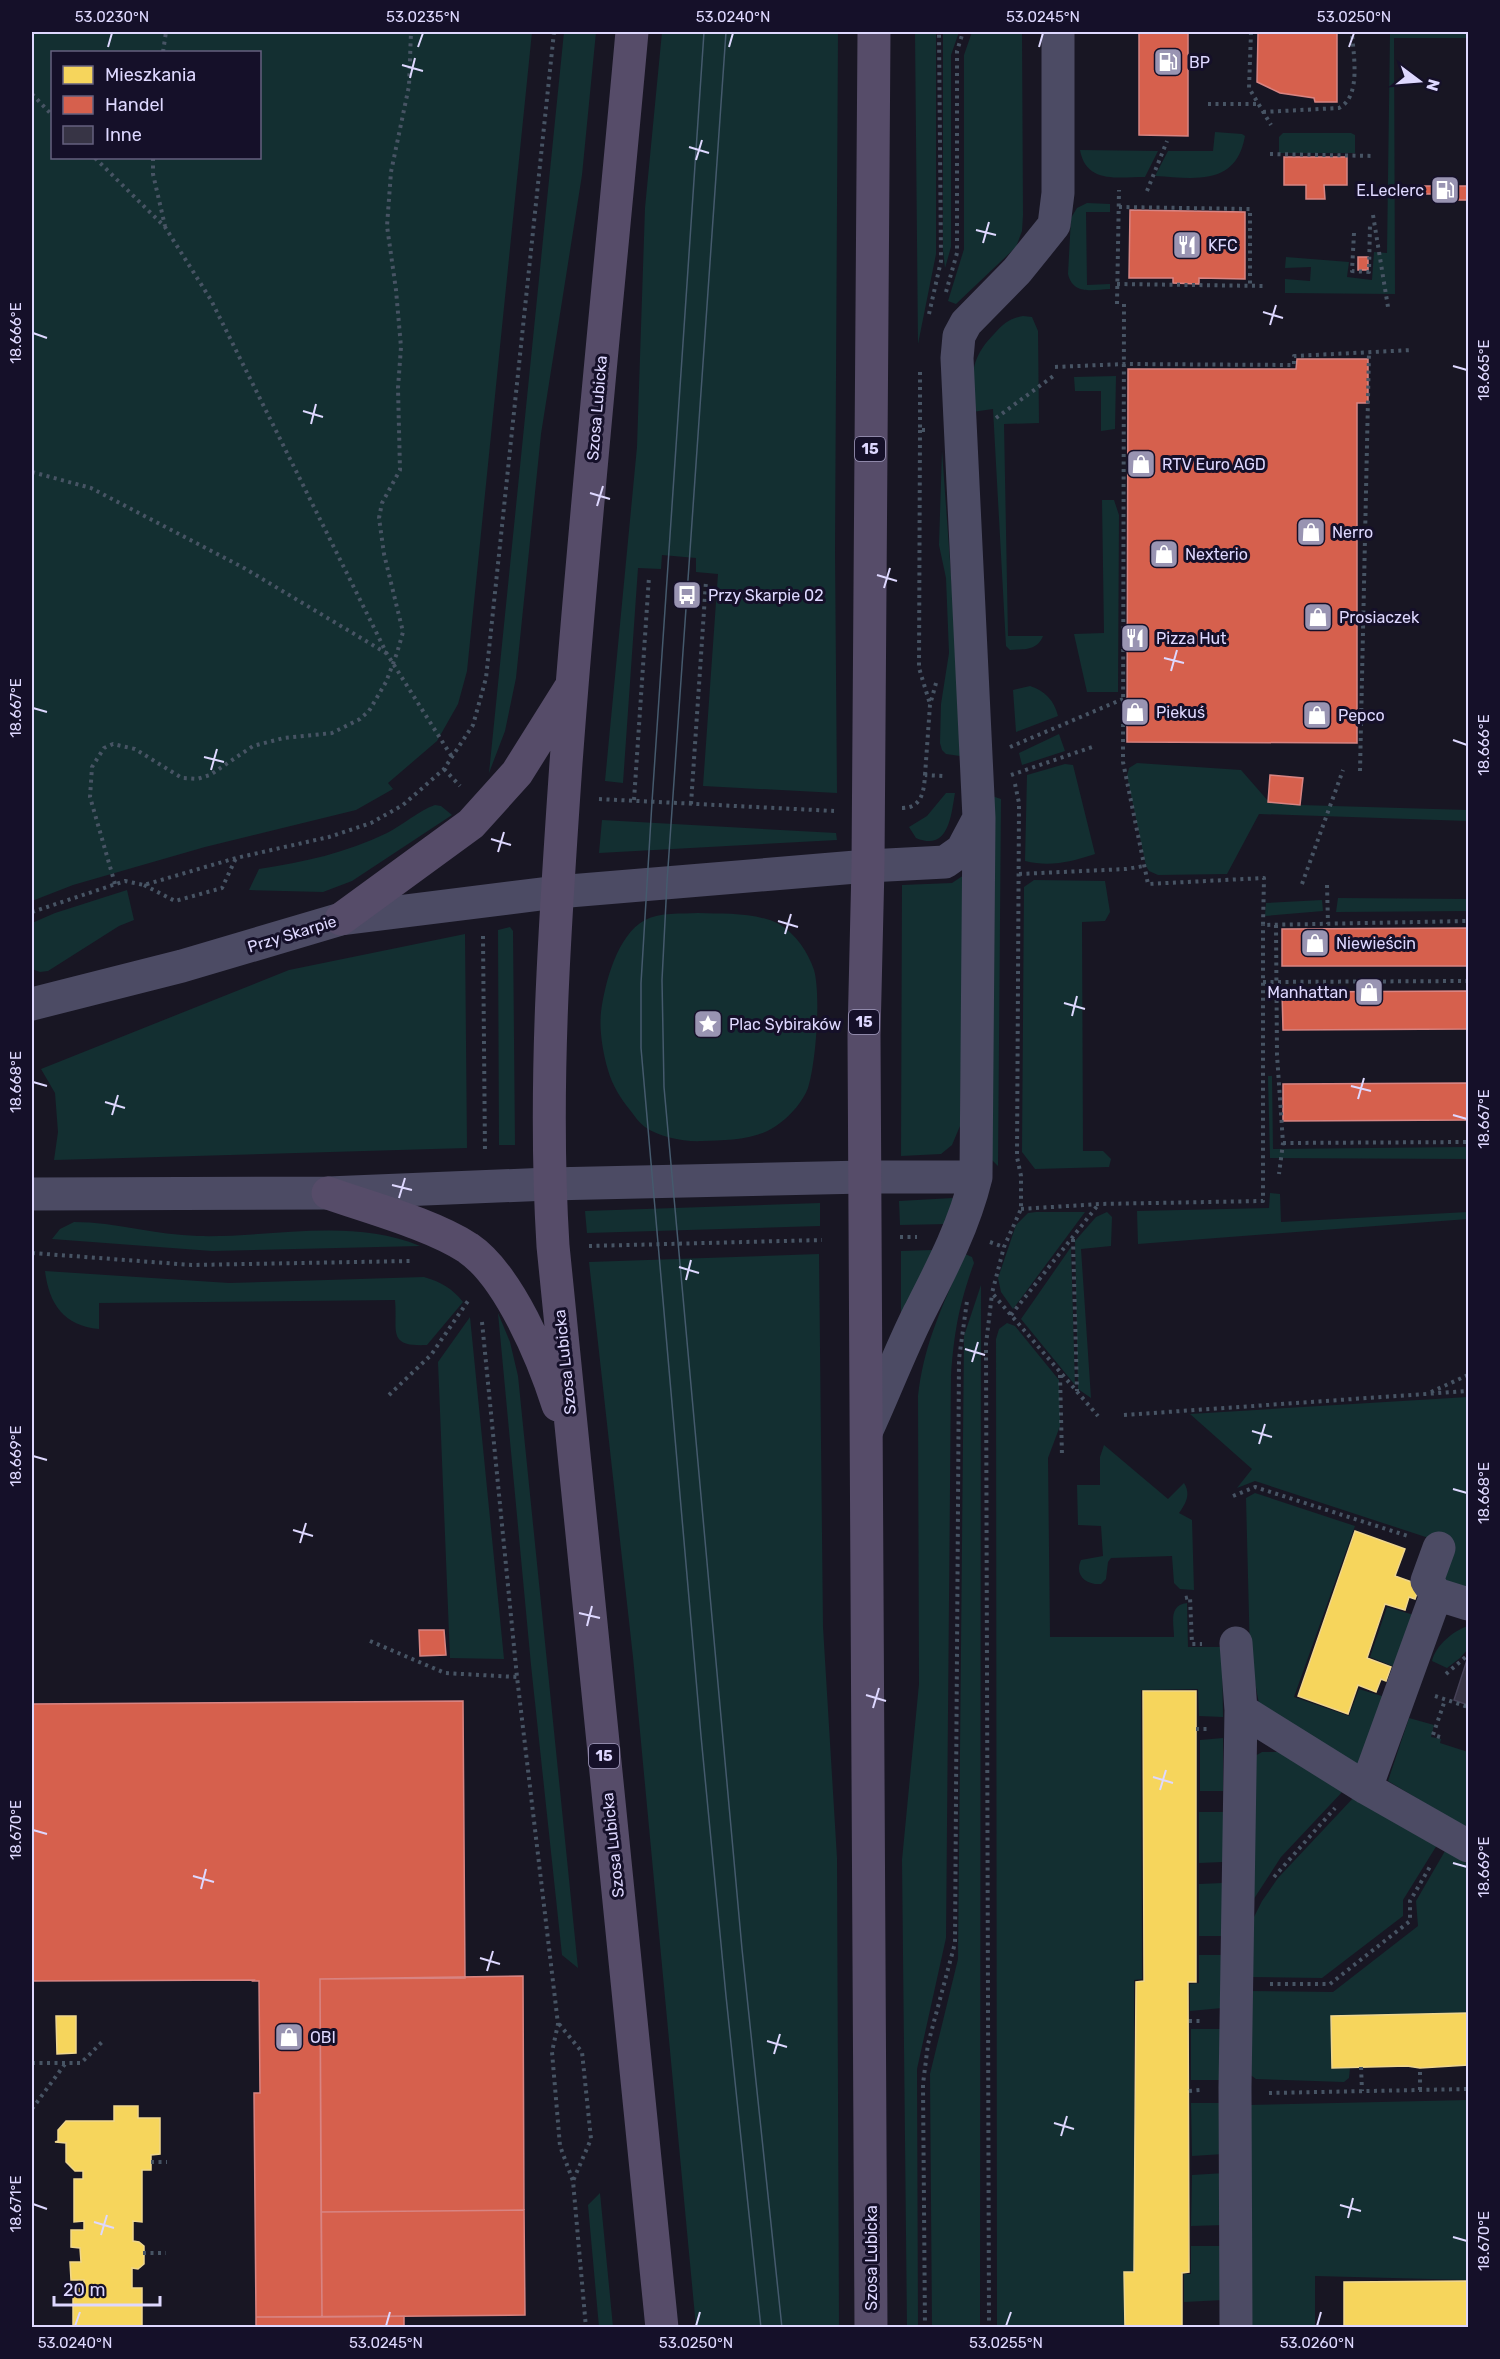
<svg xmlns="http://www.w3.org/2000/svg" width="1500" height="2359" font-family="Rubik,sans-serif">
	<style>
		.green { fill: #132f31; fill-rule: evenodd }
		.homes { fill: #f6d55c; stroke: #efd68d; stroke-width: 1.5 }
		.shops { fill: #d6604d; stroke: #d88482; stroke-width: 1.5 }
		.building { fill: #373445; stroke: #454157; stroke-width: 1.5 }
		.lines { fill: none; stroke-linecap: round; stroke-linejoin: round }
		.path { stroke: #475464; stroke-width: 4; stroke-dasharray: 3 4.5; stroke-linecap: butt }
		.minor { stroke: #4c4b64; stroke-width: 33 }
		.tertiary { stroke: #4c4b64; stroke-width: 33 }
		.primary { stroke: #564c69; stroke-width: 33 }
		.tram { stroke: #455a6d; stroke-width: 1.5 }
		.ticks { fill: none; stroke: #ded8ff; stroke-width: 2 }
		.labels { text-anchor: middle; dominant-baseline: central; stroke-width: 6; stroke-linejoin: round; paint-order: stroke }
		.shield { fill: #151029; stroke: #a29cbf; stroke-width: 1.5 }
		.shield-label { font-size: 15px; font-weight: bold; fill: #ded8ff }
		.poi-label { font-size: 16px; fill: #ded8ff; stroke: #151029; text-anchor: start }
		.street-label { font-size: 16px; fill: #ded8ff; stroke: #151029 }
		.neatline { fill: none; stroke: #ded8ff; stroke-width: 2 }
		.ticks-label { font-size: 15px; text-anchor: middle; fill: #ded8ff }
	</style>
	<rect width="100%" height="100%" fill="#181623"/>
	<path class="green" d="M32,32H532L467,671L458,704L437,741L388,783L393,789L356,810L205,847L73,885L32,901ZM52,52H260V158H52Z
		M564,32H596L582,175L541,434L516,678L505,731L489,773Z
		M662,32H838L835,551L837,793L703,786L718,574L696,572V558L662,555L661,569L638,568L623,783L605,781L637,447L645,208Z
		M915,32H936V254L918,344Z
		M943,32H959L951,55V247L945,268L943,250Z
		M972,32H1022L1023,215L1022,231L1016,247L956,304L948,301L964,249V55Z
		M1390,32H1468V38H1394L1395,294L1285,293V279L1310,281L1311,267L1285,268L1286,257L1349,262L1347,277L1372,280L1374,252L1387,253Z
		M1215,132L1242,134L1245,136C1236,187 1194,178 1155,176L1168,151H1213Z
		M1283,133H1351L1355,135V153H1279V137Z
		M1080,150L1158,151L1145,177C1118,177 1086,184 1080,150Z
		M1087,203L1110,204V212H1086L1087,285L1110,284V289C1092,290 1073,295 1068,274L1071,218L1077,208Z
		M1023,316L1032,317L1038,331L1039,423L1004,424L1008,636H1043C1037,651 1024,649 1010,650L1006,646L993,409L972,412C972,376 969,359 995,333C1003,324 1010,318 1023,316Z
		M1116,376L1115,429L1101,431V391H1075L1074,377Z
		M942,451L956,644L960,756L946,754L942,750L940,743L941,704L949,653L946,578L939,545Z
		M1102,500H1114L1119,515L1118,692H1087L1074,634L1104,633Z
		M1030,686C1045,691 1054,700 1058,716L1016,732L1013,690Z
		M1059,734L1065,751L1022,765L1019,753Z
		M1137,763L1241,770L1269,802L1300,805L1468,810V821L1259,814L1227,874L1158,875L1149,871L1146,866L1127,776L1129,768Z
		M1065,764L1073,765L1095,854C1071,862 1050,867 1025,861L1027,775Z
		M946,793H955C951,815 949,852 916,838L909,827L927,816Z
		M992,796L1001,799L998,1166L991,1159Z
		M435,805L441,806L452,815L352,881L323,892L249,890L259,869C304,862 346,853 387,833C403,825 418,811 435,805Z
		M602,820L836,833L837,840L599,853Z
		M964,875L960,1126L952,1145L941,1154L901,1156L902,885L952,883Z
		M1034,880L1105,881L1110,912L1105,921L1082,922L1083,1151H1103L1111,1159L1109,1167L1035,1169L1022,1152L1024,887Z
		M127,890L134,920L119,926L48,971L40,972L32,969V923L55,913Z
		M1338,898L1468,899V911L1336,912Z
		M1322,900L1323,911L1265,916L1266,903Z
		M698,913C724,914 755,912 779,924C796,934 808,952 814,970C821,995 816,1063 808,1088C803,1101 791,1115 780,1123C760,1140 727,1140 702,1141C684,1142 659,1137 645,1127C639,1123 634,1115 630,1110C621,1099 612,1085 608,1070C603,1053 599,1030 601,1012C605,983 617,935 645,920C660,912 681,914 698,913Z
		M510,927L513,931L515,1145H499L498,930Z
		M465,934L467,1148L54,1160L58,1132L55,1093L41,1069L289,970Z
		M1268,1076H1272L1273,1149L1468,1147V1159L1270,1158Z
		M1270,1193L1280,1194L1281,1222L1468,1212V1219L1138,1244L1137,1211L1269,1208Z
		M953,1198L947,1224L900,1225L899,1201Z
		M820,1203V1226L587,1233L585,1211Z
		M1036,1212H1085L1013,1309L1001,1292L998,1278L1016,1225L1028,1213Z
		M1107,1212L1112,1217L1111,1246L1081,1249L1091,1398L1078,1389L1075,1241L1096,1217Z
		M74,1222C116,1222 156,1235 198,1236C271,1238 350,1217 420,1246L212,1251L52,1239L60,1229Z
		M1071,1247L1075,1385L1021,1319Z
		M933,1250L901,1317V1251Z
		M819,1254L823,1627L837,1858L839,2327H696L633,1657L589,1262Z
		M965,1254L972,1257L974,1263C959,1304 954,1333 951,1376L946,1938L917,2069L918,2327L907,2328L902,1860L919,1684L918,1396C924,1342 944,1303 965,1254Z
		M45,1271L229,1283L424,1277C441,1282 452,1288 463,1302L427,1345C386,1347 398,1331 395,1300L99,1303V1329C64,1326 49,1304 45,1271Z
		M981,1285L980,2327L932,2328L930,2074L958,1959L964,1336Z
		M498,1313L510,1342L518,1376L578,1968L562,1955L531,1665Z
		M470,1317L504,1659L450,1658L438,1362Z
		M1007,1323L1015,1326L1059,1380L1060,1426L1048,1458L1050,1637H1174C1174,1624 1168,1605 1187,1603L1188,1647H1222L1223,1717L1199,1716L1198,1689L1141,1690L1142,1979L1134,1980V2272H1124L1125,2327L997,2328L996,1339L999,1329Z
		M1468,1397V1590L1441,1580L1447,1544L1255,1481L1237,1488L1252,1469L1190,1414Z
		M1104,1445L1168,1499L1184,1483C1191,1494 1186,1503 1179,1513L1192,1520L1194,1590L1180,1589L1174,1583L1172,1556L1111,1558L1108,1562L1106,1579L1101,1584C1086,1585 1074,1575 1081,1560L1103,1556L1101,1526L1078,1525L1077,1485H1100V1457Z
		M1255,1493L1355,1526L1294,1697L1349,1716L1359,1689L1385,1697L1360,1766L1259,1704L1250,1655L1246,1498Z
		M1387,1607L1414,1615L1395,1667L1370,1657Z
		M1468,1626V1649L1460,1658L1447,1668L1432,1661C1436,1645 1453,1631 1468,1626Z
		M1409,1718L1434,1725L1431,1737L1441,1739L1440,1743L1468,1752V1829L1388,1781Z
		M1223,1738V1791H1200V1740Z
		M1262,1752H1280L1344,1790L1281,1857L1246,1911L1255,1756Z
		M1355,1796L1437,1845L1403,1900V1916L1322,1978L1248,1977L1249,1927L1262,1901L1278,1878Z
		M1199,1812H1223V1862L1199,1863Z
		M1445,1851L1468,1864V2013L1331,2016L1332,2068H1350L1349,2078L1344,2082L1256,2079L1249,2074L1247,1991L1333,1992L1418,1926L1416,1901Z
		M1223,1883V1936H1199V1884Z
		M1199,1955H1223L1222,2008L1190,2011V1984L1199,1983Z
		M1191,2029H1223L1224,2080H1191Z
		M1468,2100V2280L1315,2276V2327H1250L1248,2105Z
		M1191,2103H1223L1224,2154L1192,2156Z
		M1225,2173V2225L1191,2226L1192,2175Z
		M600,2193L613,2327H599L588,2205Z
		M1191,2246H1223L1224,2300L1184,2302V2274H1191Z"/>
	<path class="homes" d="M1355,1531L1405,1549L1395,1576L1420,1585L1415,1599L1409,1597L1405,1610L1385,1604L1367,1658L1391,1667L1386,1681L1381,1679L1376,1692L1358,1685L1348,1714L1298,1696Z
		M1143,1691H1196V1982H1188L1189,2272L1182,2273V2328H1125L1124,2272H1134L1136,1982L1144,1981Z
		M1468,2013V2065L1420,2068L1407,2066L1332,2068L1331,2016Z
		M56,2016H76V2053L57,2054Z
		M114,2106H138V2118H160V2154L151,2155V2170H142V2222L133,2221V2241L139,2242L144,2246V2264L138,2269L132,2268V2288H142V2328H73V2288L84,2289V2280H71L70,2262H81L80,2248L71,2247V2230H84V2221L74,2222V2179H83V2171H75L66,2162V2143L55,2142L58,2141V2130L66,2121H114Z
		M1468,2281V2328H1344V2282Z"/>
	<path class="shops" d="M1139,32H1188V136L1139,135Z
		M1254,32H1337V102H1315L1314,98L1280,93L1257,82L1258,33H1254Z
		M1284,157H1347V185H1324L1325,199H1306V185H1284Z
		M1421,186H1468V200H1457L1458,194H1420Z
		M1130,210L1245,212V279L1199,278V284L1173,283V278H1129Z
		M1358,257H1368V270H1358Z
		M1297,359H1368V403H1357V743L1127,742L1128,369H1296Z
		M1270,775L1303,778L1300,805L1268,802Z
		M1468,928V966H1282V929Z
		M1468,991V1029L1283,1030L1282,992Z
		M1468,1083V1120L1283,1121V1084Z
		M419,1630H444L446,1655L420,1656Z
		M463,1701L465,1978L320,1979L322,2317H256L254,2093H260L259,1981H253L254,1980L32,1981V1704Z
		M523,1976L524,2210L321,2212L320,1979Z
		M524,2210L525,2315L322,2317L321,2212Z
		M404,2316V2328H256V2317Z"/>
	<path class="building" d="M1467,1660H1468V1705L1454,1700Z"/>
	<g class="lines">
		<path class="path" d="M1251,32L1249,88L1271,125
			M163,52L166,32
			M32,94L52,115
			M1208,104H1258
			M1263,112L1339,108C1362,96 1353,54 1352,32
			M1270,154L1375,156
			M95,158L165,227L211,300L387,654L452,757
			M153,158V174L165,226
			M1147,191L1167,141
			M1119,207L1250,209V286
			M1373,215L1388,307
			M1354,233L1352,271L1369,272L1370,223
			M1117,284L1266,286
			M946,292L957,253V51L963,32
			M1117,304L1119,190
			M1124,304L1123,762L1148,884L1264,878L1263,925L1468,921
			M929,314L941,261L939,32
			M1055,367L1124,364L1294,365V356L1413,350
			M920,372V430H927
			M996,418L1056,374
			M920,430L919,668L930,704
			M32,472L91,488L244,568L386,653
			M1010,747L1123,699
			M444,769L460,786
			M1360,771L1369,352
			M925,775L930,705L936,683
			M1011,775L1095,746
			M1015,784L1019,803L1017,1157L1021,1176V1209L1004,1247L992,1293L1098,1416
			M599,799L834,811
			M634,800L649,577
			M691,804L706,581
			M902,808C922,808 924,791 925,775L943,776
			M1019,874L1126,869L1144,866
			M115,884L90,797L92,767L104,748L113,744L135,749L182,778L197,779L210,775L253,746L284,738L332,733L360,719L369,711L386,682L397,653L403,632L384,554L379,518L382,503L400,470L398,388L401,347L396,290L387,226L391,172L409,86L411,32
			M1302,884L1343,770
			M144,885L175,901L222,888L236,858
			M1327,885L1328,924
			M32,912L125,881L144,885L236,858L329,837L371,823L403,805L444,769L473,725L486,678L554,32
			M1276,925L1277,1055L1283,1143L1279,1174
			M483,936L485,1153
			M1263,982L1468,981
			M1283,1143L1468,1142
			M1021,1209L1099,1204L1263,1201V925
			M900,1237H917
			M1073,1239L1077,1391
			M990,1242L1004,1247
			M589,1246L822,1240
			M32,1253L192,1265L411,1261
			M1011,1315L1098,1205
			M482,1322L517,1677L558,2024L552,2052L560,2146L573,2181L586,2328
			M1060,1375L1062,1456
			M1431,1392L1468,1375
			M389,1395L431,1355L470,1298
			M1124,1415L1468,1391
			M1233,1496L1255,1487L1408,1536
			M1185,1598L1190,1597L1192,1644H1202
			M370,1641L445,1673L517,1677
			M1446,1674L1468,1655
			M1435,1696L1468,1707
			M1196,1729H1208
			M1440,1737L1433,1735L1445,1700
			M1274,1877L1335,1808
			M1270,1984H1330L1410,1921V1901L1431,1865
			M1189,2021H1203
			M559,2024L582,2052L591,2139L573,2181
			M32,2063H81L104,2040
			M1361,2067L1362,2091
			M1420,2090V2068
			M1189,2091L1200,2090
			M1269,2093L1468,2089
			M32,2109L65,2064
			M151,2162H167
			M143,2253H166
			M925,2328L923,2084L928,2044L955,1943L959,1359L967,1301
			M989,2328L986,1344L992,1294"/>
		<path class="minor" d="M868,866L945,862L962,850L979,818
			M865,1177H976
			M867,1430C885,1391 900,1351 919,1313C942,1268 964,1226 976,1177L979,818L957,358L959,336L966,323L1017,271L1054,225L1058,193V32
			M1436,1594L1468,1604
			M1236,1643L1241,1710L1366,1788L1468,1846
			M1366,1788L1433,1603L1436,1594L1427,1581L1439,1548
			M1236,2328L1235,2087L1241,1710"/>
		<path class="tertiary" d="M32,1004L182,966L341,919L557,892L868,866
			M32,1194L328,1193L549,1184L865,1177"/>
		<path class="primary" d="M632,32C610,275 584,519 566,763C555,924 543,1086 553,1246L662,2328
			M341,919L471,824L517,773L569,690
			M328,1193C370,1208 431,1224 468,1248C509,1276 543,1358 558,1405
			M871,2328L864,1035L868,866L874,32"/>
		<path class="tram" d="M704,32L652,802L641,983V1048L701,1736L726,1996L761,2328
			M726,32L667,882L662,980L664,1087L742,1949L782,2328"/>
	</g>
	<path class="ticks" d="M108,47L112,33M418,47L423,33M729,47L733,33M1039,47L1043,33M1349,47L1354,33M402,65L423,71M410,78L415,58M689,147L709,153M696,160L702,140M976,230L996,235M983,243L989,222M1263,312L1283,318M1270,325L1276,305M33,333L47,338M1453,366L1467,370M303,411L323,417M311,424L316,404M590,493L610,499M597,506L603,486M877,575L897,581M884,588L890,568M1164,658L1184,663M1171,671L1177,650M33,708L47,712M1453,740L1467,745M204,757L224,762M211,770L217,749M491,839L511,845M498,852L504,832M778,921L798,927M785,934L791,914M1064,1003L1085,1009M1072,1016L1077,996M33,1082L47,1086M1351,1086L1371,1091M1358,1099L1364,1078M105,1102L125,1108M112,1115L118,1095M1453,1115L1467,1119M392,1185L412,1190M399,1198L405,1178M679,1267L699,1273M686,1280L691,1260M965,1349L985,1355M972,1362L978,1342M1252,1431L1272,1437M1259,1444L1265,1424M33,1456L47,1460M1453,1489L1467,1493M293,1530L313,1536M300,1543L306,1523M579,1613L600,1618M587,1626L592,1606M866,1695L886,1701M873,1708L879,1688M1153,1777L1173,1783M1160,1790L1166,1770M33,1830L47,1834M1453,1863L1467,1867M193,1876L214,1882M201,1889L206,1869M480,1958L500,1964M487,1971L493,1951M767,2041L787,2047M774,2054L780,2034M1054,2123L1074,2129M1061,2136L1067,2116M33,2204L47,2209M1340,2205L1361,2211M1348,2218L1353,2198M94,2222L114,2228M101,2235L107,2215M1453,2237L1467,2241M75,2326L80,2312M386,2326L390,2312M696,2326L700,2312M1006,2326L1011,2312M1317,2326L1321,2312"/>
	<defs>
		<g id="fuel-square" transform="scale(1.5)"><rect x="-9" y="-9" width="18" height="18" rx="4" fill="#9994b2" stroke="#151029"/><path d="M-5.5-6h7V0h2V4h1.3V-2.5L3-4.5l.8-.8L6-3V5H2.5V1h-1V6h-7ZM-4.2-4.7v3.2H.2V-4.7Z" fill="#fff"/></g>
		<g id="restaurant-square" transform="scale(1.5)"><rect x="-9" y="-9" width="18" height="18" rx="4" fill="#9994b2" stroke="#151029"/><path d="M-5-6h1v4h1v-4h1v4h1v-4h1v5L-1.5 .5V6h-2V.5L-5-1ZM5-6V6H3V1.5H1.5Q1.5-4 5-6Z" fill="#fff"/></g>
		<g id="shop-square" transform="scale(1.5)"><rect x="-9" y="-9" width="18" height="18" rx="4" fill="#9994b2" stroke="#151029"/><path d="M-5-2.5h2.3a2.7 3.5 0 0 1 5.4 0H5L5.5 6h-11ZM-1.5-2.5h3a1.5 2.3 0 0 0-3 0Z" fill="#fff"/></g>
		<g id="bus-square" transform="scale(1.5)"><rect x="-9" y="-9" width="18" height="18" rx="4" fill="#9994b2" stroke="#151029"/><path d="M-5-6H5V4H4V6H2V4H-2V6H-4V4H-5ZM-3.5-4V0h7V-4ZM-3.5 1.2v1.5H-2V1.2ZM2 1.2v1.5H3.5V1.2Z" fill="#fff"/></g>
		<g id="sight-square" transform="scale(1.5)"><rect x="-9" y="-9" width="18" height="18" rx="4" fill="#9994b2" stroke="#151029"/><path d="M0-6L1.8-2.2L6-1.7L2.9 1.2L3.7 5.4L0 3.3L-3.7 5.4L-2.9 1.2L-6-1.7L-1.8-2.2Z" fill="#fff"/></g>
	</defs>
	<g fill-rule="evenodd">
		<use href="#fuel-square" x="1168" y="62"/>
		<use href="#fuel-square" x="1445" y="190"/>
		<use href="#restaurant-square" x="1187" y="245"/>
		<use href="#shop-square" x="1141" y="464"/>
		<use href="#shop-square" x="1311" y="532"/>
		<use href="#shop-square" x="1164" y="554"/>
		<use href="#bus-square" x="687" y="595"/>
		<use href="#shop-square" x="1318" y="617"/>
		<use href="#restaurant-square" x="1135" y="638"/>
		<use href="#shop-square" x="1135" y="712"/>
		<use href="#shop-square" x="1317" y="715"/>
		<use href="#shop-square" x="1315" y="943"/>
		<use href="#shop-square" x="1369" y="992"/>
		<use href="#sight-square" x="708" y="1024"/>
		<use href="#shop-square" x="289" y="2037"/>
	</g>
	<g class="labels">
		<g class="shield">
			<rect x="855" y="437" width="30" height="24" rx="4.5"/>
			<rect x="849" y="1010" width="30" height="24" rx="4.5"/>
			<rect x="589" y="1744" width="30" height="24" rx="4.5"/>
		</g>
		<g class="shield-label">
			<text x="870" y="449">15</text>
			<text x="864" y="1022">15</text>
			<text x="604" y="1756">15</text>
		</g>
		<g class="poi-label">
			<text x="1189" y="62">BP</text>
			<text x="1424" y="190" text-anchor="end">E.Leclerc</text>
			<text x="1208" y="245">KFC</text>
			<text x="1162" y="464">RTV Euro AGD</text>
			<text x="1332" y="532">Nerro</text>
			<text x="1185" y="554">Nexterio</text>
			<text x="708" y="595">Przy Skarpie 02</text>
			<text x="1339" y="617">Prosiaczek</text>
			<text x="1156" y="638">Pizza Hut</text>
			<text x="1156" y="712">Piekuś</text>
			<text x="1338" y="715">Pepco</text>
			<text x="1336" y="943">Niewieścin</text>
			<text x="1348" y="992" text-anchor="end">Manhattan</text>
			<text x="729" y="1024">Plac Sybiraków</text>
			<text x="310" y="2037">OBI</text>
		</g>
		<g class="street-label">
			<text transform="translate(597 408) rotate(-85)">Szosa Lubicka</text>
			<text transform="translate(292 934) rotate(-17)">Przy Skarpie</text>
			<text transform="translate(565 1362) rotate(-96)">Szosa Lubicka</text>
			<text transform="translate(613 1845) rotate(-96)">Szosa Lubicka</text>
			<text transform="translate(871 2258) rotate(-90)">Szosa Lubicka</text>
		</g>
	</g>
	<rect width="1500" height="2359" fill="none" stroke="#151029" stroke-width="66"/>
	<rect x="51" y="51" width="210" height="108" fill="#151029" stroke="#65607f" stroke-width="1.5"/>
	<rect x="63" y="66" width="30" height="18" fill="#f6d55c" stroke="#65607f" stroke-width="1.5"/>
	<text x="105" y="81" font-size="18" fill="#ded8ff">Mieszkania</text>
	<rect x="63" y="96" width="30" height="18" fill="#d6604d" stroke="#65607f" stroke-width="1.5"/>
	<text x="105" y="111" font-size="18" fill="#ded8ff">Handel</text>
	<rect x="63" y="126" width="30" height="18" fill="#373445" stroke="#65607f" stroke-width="1.5"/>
	<text x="105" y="141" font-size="18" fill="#ded8ff">Inne</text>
	<g transform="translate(1419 81) rotate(106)" stroke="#151029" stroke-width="4.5" paint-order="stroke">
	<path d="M0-4.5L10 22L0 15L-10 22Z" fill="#ded8ff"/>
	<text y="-9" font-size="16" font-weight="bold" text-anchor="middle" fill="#ded8ff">N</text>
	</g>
	<path d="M54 2296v9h106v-9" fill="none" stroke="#ded8ff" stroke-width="3"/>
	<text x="63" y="2296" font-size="18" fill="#ded8ff" stroke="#151029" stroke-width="4.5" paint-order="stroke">20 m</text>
	<rect x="33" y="33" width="1434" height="2293" class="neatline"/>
	<g class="ticks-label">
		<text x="112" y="22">53.0230°N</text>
		<text x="423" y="22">53.0235°N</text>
		<text x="733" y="22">53.0240°N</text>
		<text x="1043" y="22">53.0245°N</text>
		<text x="1354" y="22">53.0250°N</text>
		<text transform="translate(16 333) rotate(-90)" y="5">18.666°E</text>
		<text transform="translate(1484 370) rotate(-90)" y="5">18.665°E</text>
		<text transform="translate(16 708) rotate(-90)" y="5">18.667°E</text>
		<text transform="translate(1484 745) rotate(-90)" y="5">18.666°E</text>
		<text transform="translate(16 1082) rotate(-90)" y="5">18.668°E</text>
		<text transform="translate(1484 1119) rotate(-90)" y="5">18.667°E</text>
		<text transform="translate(16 1456) rotate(-90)" y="5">18.669°E</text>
		<text transform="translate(1484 1493) rotate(-90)" y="5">18.668°E</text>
		<text transform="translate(16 1830) rotate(-90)" y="5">18.670°E</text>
		<text transform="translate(1484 1867) rotate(-90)" y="5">18.669°E</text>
		<text transform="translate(16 2204) rotate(-90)" y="5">18.671°E</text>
		<text transform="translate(1484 2241) rotate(-90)" y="5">18.670°E</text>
		<text x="75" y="2348">53.0240°N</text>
		<text x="386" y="2348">53.0245°N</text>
		<text x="696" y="2348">53.0250°N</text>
		<text x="1006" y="2348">53.0255°N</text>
		<text x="1317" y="2348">53.0260°N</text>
	</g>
</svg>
